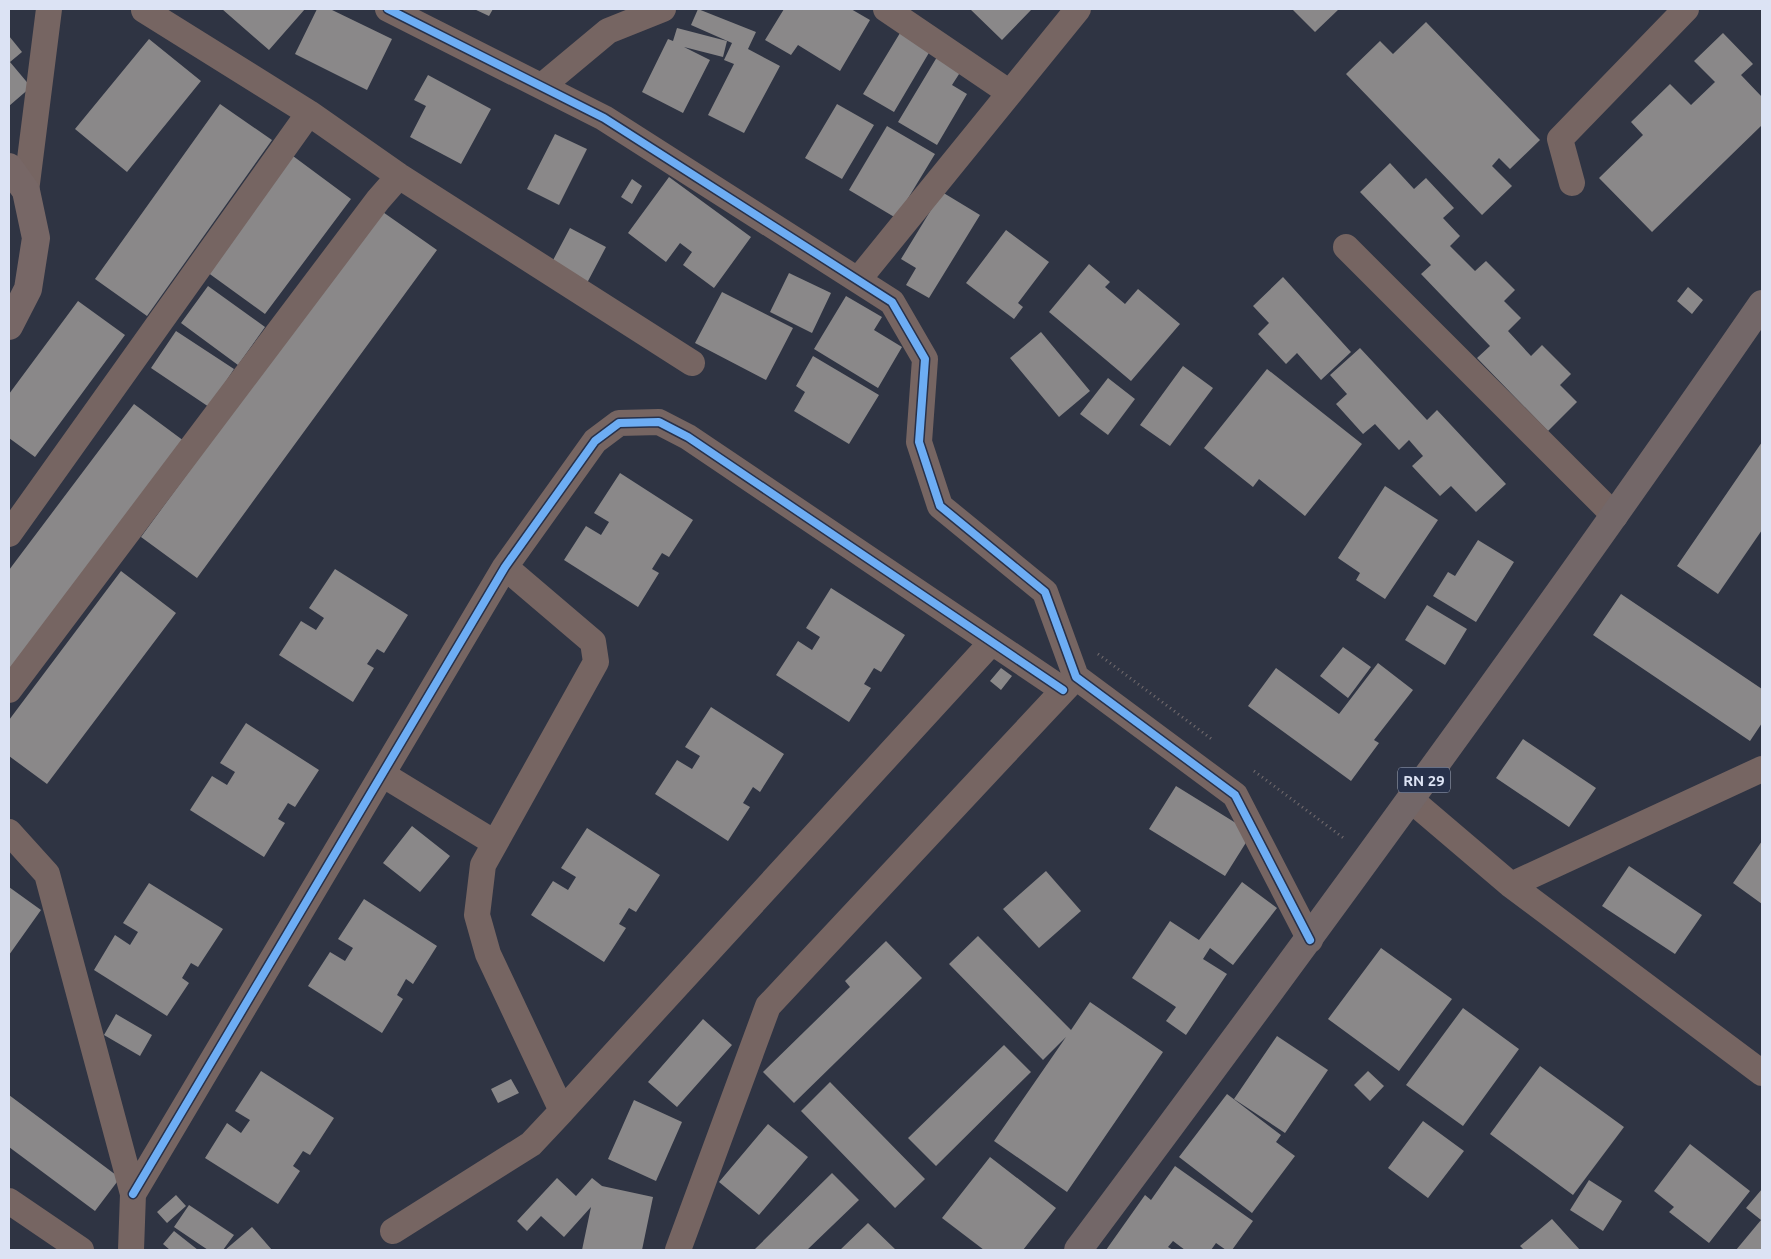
<svg xmlns="http://www.w3.org/2000/svg" width="1771" height="1259" font-family="Ubuntu,sans-serif">
	<style>
		.building { fill: #8a8889 }
		.lines { fill: none; stroke-linecap: round; stroke-linejoin: round }
		.path { stroke: #766e70; stroke-width: 3; stroke-dasharray: 1 4; stroke-linecap: butt }
		.street { stroke: #766562; stroke-width: 26 }
		.secondary { stroke: #776766; stroke-width: 28 }
		.primary { stroke: #736768; stroke-width: 28 }
		.cycleway-casing { stroke: #27314b; stroke-width: 11 }
		.cycleway { stroke: #6dadf4; stroke-width: 8 }
		.labels { text-anchor: middle; dominant-baseline: central; stroke-width: 5; stroke-linejoin: round; paint-order: stroke }
		.shield { fill: #27314b; stroke: #a6aec1; stroke-width: 1 }
		.shield-label { font-size: 15px; font-weight: bold; fill: #dce3f4 }
	</style>
	<rect width="100%" height="100%" fill="#2f3443"/>
	<path class="building" d="M222,9H305L269,50Z
		M317,9H330L392,39L367,90L295,54Z
		M474,9H493L489,16Z
		M698,9L756,32L748,49L780,66L744,133L708,115L734,64L724,60L732,43L691,25Z
		M784,9H851L870,20L840,71L798,45L791,55L765,40Z
		M970,9H1032L1002,40Z
		M1292,9H1339L1315,32Z
		M1426,22L1540,140L1510,169L1499,158L1492,166L1512,186L1482,215L1346,74L1380,41L1393,54Z
		M677,28L727,41L723,57L684,47L710,60L683,113L642,92L668,39L673,41Z
		M900,33L930,51L894,112L863,94Z
		M1723,33L1753,64L1741,75L1762,97V125L1652,232L1599,178L1643,135L1631,122L1670,84L1691,105L1715,82L1694,61Z
		M9,36L22,52L10,62L31,87L9,106Z
		M149,39L201,81L127,172L75,129Z
		M937,57L961,71L952,85L967,94L937,145L898,122Z
		M428,75L491,109L461,164L410,137L426,106L414,100Z
		M220,104L272,140L147,316L95,279Z
		M837,104L874,125L842,179L805,158Z
		M887,126L935,154L896,218L849,190Z
		M555,134L587,149L559,205L527,189Z
		M293,156L351,199L265,314L207,272Z
		M1390,163L1414,189L1426,178L1454,208L1443,218L1460,236L1450,246L1475,271L1486,261L1515,290L1504,301L1521,318L1508,331L1531,356L1542,345L1571,374L1560,385L1577,402L1548,431L1477,358L1490,346L1421,274L1431,265L1360,192Z
		M669,177L751,237L714,288L683,265L692,252L680,243L666,262L628,233Z
		M632,179L642,186L632,204L621,197Z
		M942,192L980,215L929,298L906,285L916,268L901,259Z
		M380,210L437,250L197,578L141,537Z
		M570,228L606,247L587,283L551,264Z
		M1006,230L1049,262L1018,303L1023,307L1014,319L966,283Z
		M1089,264L1110,282L1105,287L1125,304L1138,289L1180,324L1131,381L1049,312Z
		M789,273L831,293L812,333L770,312Z
		M1283,277L1351,352L1321,380L1297,353L1286,364L1258,334L1269,323L1253,306Z
		M208,286L265,327L238,365L181,323Z
		M1688,287L1703,300L1692,314L1677,301Z
		M722,292L793,328L766,380L695,343Z
		M846,296L882,317L874,330L902,347L878,388L814,349Z
		M78,301L125,335L35,457L9,438V394Z
		M176,331L234,369L209,407L151,368Z
		M1041,332L1090,391L1059,417L1010,358Z
		M1360,348L1427,420L1437,410L1506,484L1476,512L1451,486L1440,496L1412,466L1423,456L1409,440L1399,450L1375,424L1363,434L1336,404L1347,394L1330,375Z
		M813,356L879,395L849,444L794,411L805,392L796,386Z
		M1183,366L1213,388L1170,446L1140,425Z
		M1267,369L1362,444L1305,516L1259,479L1253,487L1204,448Z
		M1108,378L1135,399L1108,435L1080,414Z
		M134,404L184,441L9,671V570Z
		M1762,442V530L1718,594L1677,566Z
		M620,473L693,520L669,557L662,553L652,569L659,573L638,607L564,560L586,526L601,535L609,522L594,513Z
		M1385,486L1438,520L1385,599L1356,580L1360,573L1338,558Z
		M1478,540L1514,562L1476,622L1433,596L1448,572L1455,576Z
		M335,569L408,615L384,653L377,649L367,664L374,668L353,702L279,655L301,621L316,630L324,618L309,608Z
		M121,571L176,613L47,784L9,756V720Z
		M831,588L905,635L881,672L874,668L864,684L871,688L849,722L776,675L798,641L812,650L820,637L806,628Z
		M1621,594L1762,689V723L1750,741L1593,635Z
		M1427,605L1467,629L1445,665L1405,640Z
		M1343,647L1371,667L1348,698L1320,676Z
		M1378,663L1413,690L1374,740L1379,743L1351,781L1248,706L1276,668L1339,714Z
		M1001,668L1012,676L1001,690L990,681Z
		M711,707L784,754L760,792L753,787L743,803L750,807L728,841L655,794L677,760L692,769L700,756L685,747Z
		M246,723L319,770L295,807L288,803L278,819L285,823L264,857L190,810L212,776L227,785L235,772L220,763Z
		M1523,739L1596,788L1569,827L1496,778Z
		M1176,786L1252,833L1225,876L1149,829Z
		M412,826L450,856L420,892L383,863Z
		M587,828L660,875L636,912L629,908L619,924L626,928L604,962L531,915L553,881L568,890L576,877L561,868Z
		M1762,841V904L1733,883Z
		M1629,866L1702,915L1675,954L1602,906Z
		M1046,871L1081,911L1039,948L1003,909Z
		M1242,882L1277,908L1233,965L1210,948L1203,959L1227,974L1186,1035L1166,1021L1176,1007L1132,978L1170,921L1199,940Z
		M149,883L223,929L198,967L191,963L182,978L189,983L167,1016L94,970L115,935L130,945L138,932L123,923Z
		M9,887L41,910L9,955Z
		M364,899L437,946L413,984L406,979L397,995L403,999L382,1033L308,986L330,952L345,961L353,948L338,939Z
		M978,936L1071,1030L1090,1002L1163,1052L1067,1192L994,1141L1066,1037L1043,1060L949,964Z
		M886,941L922,978L794,1103L763,1072L850,987L845,981Z
		M1381,948L1452,999L1399,1071L1328,1019Z
		M1463,1008L1519,1049L1463,1126L1406,1085Z
		M116,1014L152,1035L140,1056L104,1035Z
		M703,1019L732,1045L677,1107L648,1082Z
		M1277,1036L1328,1070L1285,1133L1234,1099Z
		M1004,1045L1031,1072L936,1166L908,1138Z
		M1540,1066L1624,1127L1573,1195L1490,1134Z
		M261,1071L334,1118L310,1155L303,1151L293,1166L300,1171L278,1204L205,1158L227,1123L241,1133L250,1120L235,1111Z
		M1368,1071L1384,1086L1370,1101L1354,1085Z
		M511,1079L519,1093L498,1103L491,1089Z
		M830,1082L925,1179L895,1208L801,1111Z
		M1227,1094L1281,1135L1276,1142L1295,1156L1252,1213L1179,1157Z
		M9,1095L120,1178L95,1211L9,1147Z
		M634,1100L682,1122L656,1181L608,1159Z
		M1423,1121L1464,1151L1428,1198L1388,1168Z
		M768,1124L808,1157L759,1215L719,1182Z
		M1690,1144L1750,1191L1709,1243L1669,1212L1674,1207L1654,1191Z
		M990,1157L1056,1208L1023,1250H984L942,1218Z
		M1175,1166L1253,1221L1232,1250H1226L1216,1243L1211,1250H1185L1173,1241L1168,1247L1173,1250H1106L1145,1195L1151,1200Z
		M832,1173L859,1200L807,1250H754Z
		M557,1178L576,1196L592,1178L602,1186L653,1197L642,1250H582L591,1207L564,1237L541,1216L527,1231L517,1221Z
		M1589,1180L1622,1201L1603,1231L1570,1210Z
		M1762,1189V1250H1736L1761,1220L1746,1208Z
		M176,1195L186,1206L167,1223L157,1212Z
		M189,1205L234,1235L223,1250H208L174,1227Z
		M1552,1219L1580,1250H1524L1520,1246Z
		M868,1223L896,1250H840Z
		M252,1227L272,1250H225Z
		M174,1231L198,1250H170L163,1244Z"/>
	<g class="lines">
		<path class="path" d="M1098,654L1213,740
			M1254,771L1345,839"/>
		<path class="street" d="M388,9L604,118L892,302L925,359L919,442L940,506L1045,592L1076,677L1235,795L1310,940
			M886,9L1010,93
			M144,10L309,113L399,176L692,363
			M542,86L608,31L663,9
			M1572,183L1560,139L1686,9
			M26,191L49,9
			M1346,247L1615,516
			M858,280L1078,9
			M9,534L309,113
			M505,567L593,642L596,662L483,865L477,915L488,954L562,1111L992,642
			M9,690L378,200L399,176
			M382,774L495,843
			M1410,799L1511,885L1762,1073
			M9,832L47,874L133,1194L131,1250
			M1511,885L1762,769
			M133,1194L505,567L595,441L619,423L659,422L688,437L1063,690
			M9,1201L81,1250
			M393,1231L531,1144L562,1111
			M678,1250L768,1006L1075,678"/>
		<path class="secondary" d="M9,167L26,191L36,238L28,289L9,326"/>
		<path class="primary" d="M1078,1250C1311,938 1541,624 1762,304"/>
		<g class="cycleway-casing">
			<path id="cycleway" d="M388,9L604,118L892,302L925,359L919,442L940,506L1045,592L1076,677L1235,795L1310,940
				M133,1194L505,567L595,441L619,423L659,422L688,437L1063,690"/>
		</g>
		<use href="#cycleway" class="cycleway"/>
	</g>
	<g class="labels">
		<rect class="shield" x="1398" y="767.5" width="52" height="25" rx="4"/>
		<g class="shield-label">
			<text x="1424" y="780">RN 29</text>
		</g>
	</g>
	<rect width="1771" height="1259" fill="none" stroke="#dce3f4" stroke-width="20"/>
</svg>
